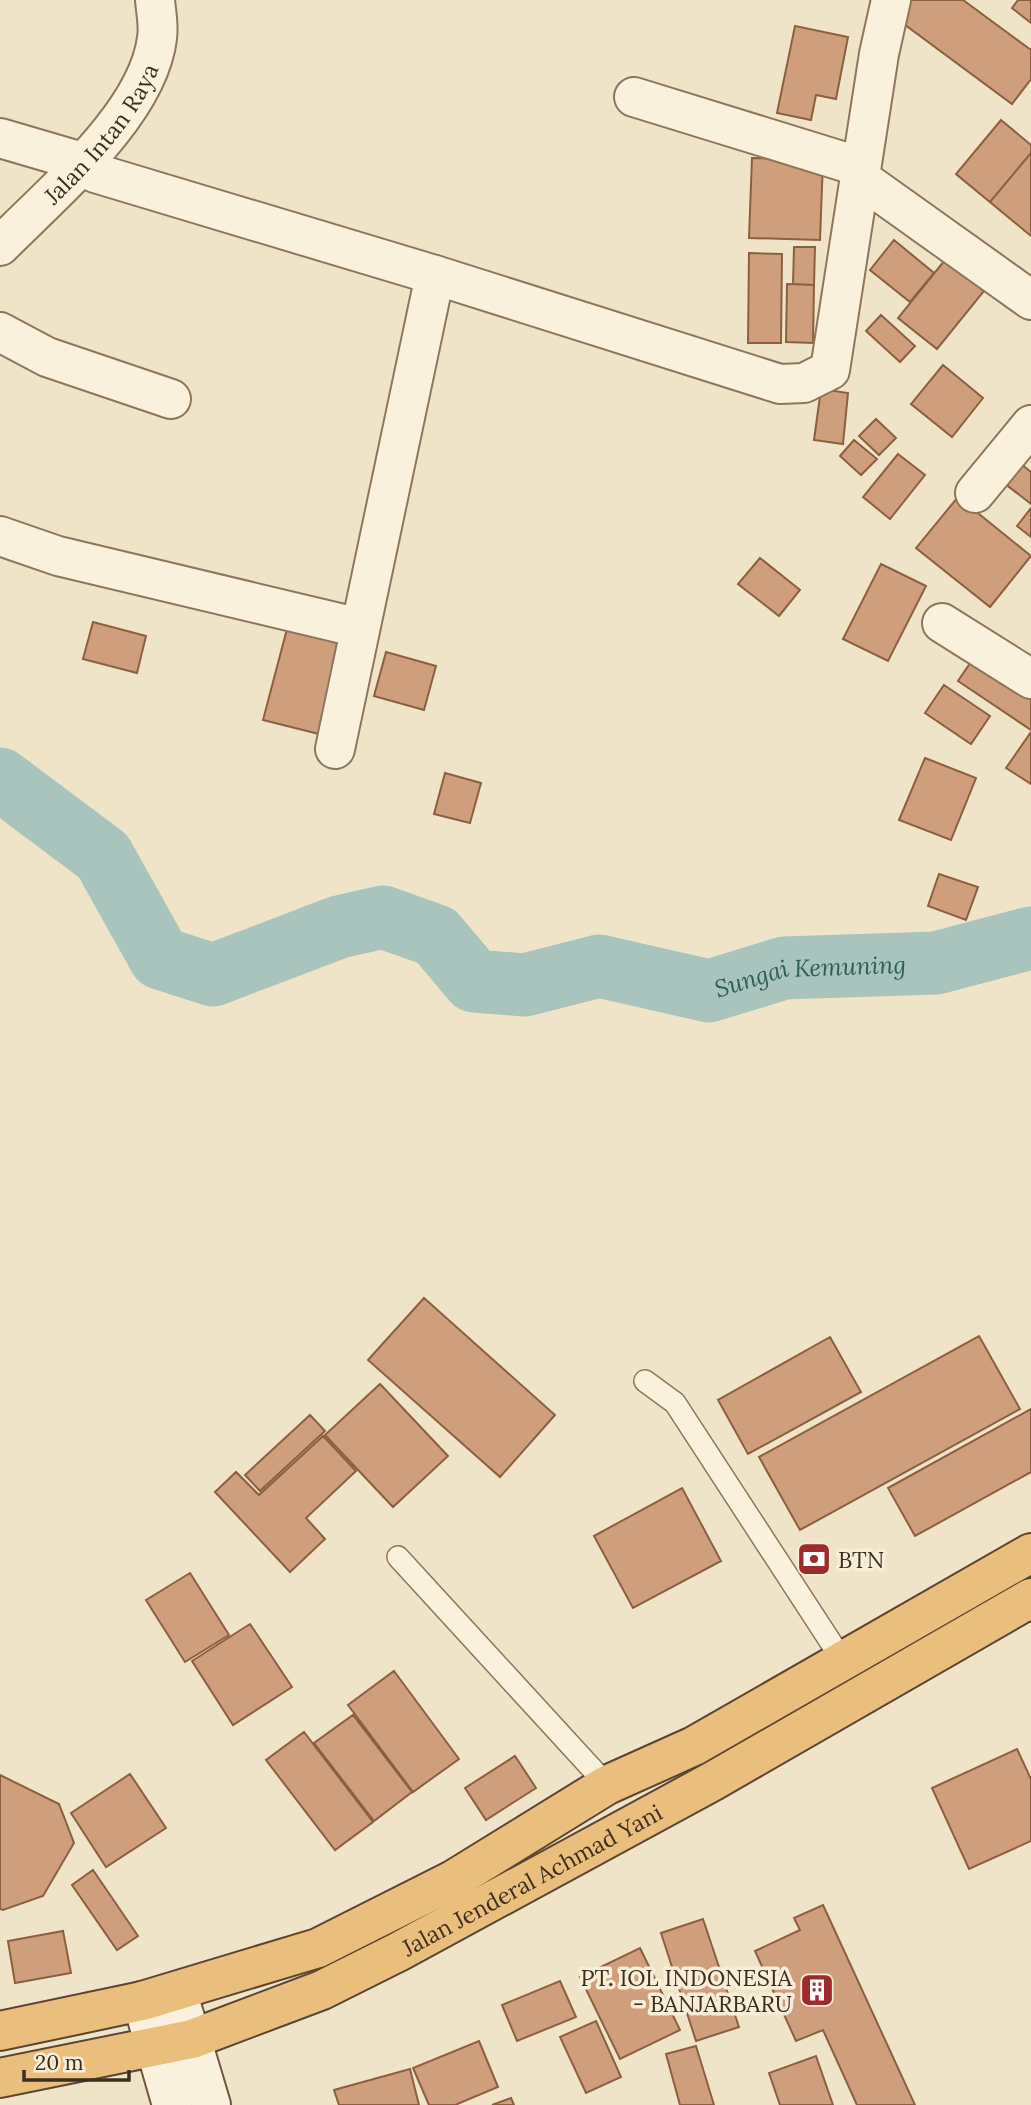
<svg xmlns="http://www.w3.org/2000/svg" width="1031" height="2105" font-family="Lora,serif">
	<style>
		.lines { fill: none; stroke-linecap: round; stroke-linejoin: round }
		.river { stroke: #a9c4bc; stroke-width: 63 }
		.building { fill: #cf9f7d; stroke: #8d5f41; stroke-width: 2 }
		.service-casing { stroke: #8d765c; stroke-width: 24 }
		.minor-casing { stroke: #8d765c; stroke-width: 42 }
		.secondary-casing { stroke: #6f573f; stroke-width: 42 }
		.trunk-casing { stroke: #5b4430; stroke-width: 42 }
		.service { stroke: #faf1dc; stroke-width: 21 }
		.minor { stroke: #faf1dc; stroke-width: 38 }
		.secondary { stroke: #faf1dc; stroke-width: 38 }
		.trunk { stroke: #eabe7c; stroke-width: 38 }
		.labels { text-anchor: middle; dominant-baseline: central; stroke-width: 7; stroke-linejoin: round; paint-order: stroke }
		.street-label { font-size: 23px; fill: #3d2e20; stroke: #f7eed8 }
		.poi-label { font-size: 23px; fill: #3d2e20; stroke: #f7eed8; text-anchor: start }
		.water-label { font-size: 24px; font-style: italic; fill: #2f5d5a; stroke: #f7eed8 }
	</style>
	<rect width="100%" height="100%" fill="#f0e4c8"/>
	<g class="lines">
		<path class="river" id="s1" d="M0,779L103,856L160,958L213,975L339,927L383,917L436,936L474,981L525,985L599,966L709,991L784,968L936,963L1031,938"/>
	</g>
	<path class="building" d="M899,0H963L1031,50V79L1012,104L889,13Z
		M1018,0H1031V23L1012,8Z
		M795,26L848,37L836,99L816,95L811,120L777,113Z
		M1001,120L1031,145V153L990,202L956,174Z
		M1031,153V236L990,202Z
		M752,158L823,160L820,240L749,238Z
		M894,240L934,273L910,302L870,270Z
		M794,247H815L814,285L793,284Z
		M749,253L782,254L781,343H748Z
		M945,260L984,291L937,349L898,318Z
		M787,284L814,285L813,343L786,342Z
		M881,315L915,346L900,362L866,331Z
		M943,365L983,398L952,437L911,404Z
		M821,389L848,393L843,444L814,440Z
		M876,419L896,438L879,455L859,436Z
		M854,440L877,459L861,475L840,456Z
		M898,454L925,475L890,519L863,497Z
		M1020,463L1031,472V504L1004,483Z
		M958,497L1031,556L990,607L916,548Z
		M1031,508V537L1017,526Z
		M760,558L800,590L779,616L738,584Z
		M881,564L926,586L888,661L843,639Z
		M93,622L146,636L137,673L83,659Z
		M287,629L346,644L323,735L263,720Z
		M386,652L436,666L424,710L374,696Z
		M975,656L1031,693V730L958,681Z
		M944,685L990,716L971,744L925,713Z
		M1031,732V784L1006,768Z
		M925,758L976,778L951,840L899,820Z
		M445,773L481,783L470,823L434,814Z
		M939,874L978,887L966,920L928,906Z
		M424,1298L555,1415L500,1477L368,1360Z
		M979,1336L1020,1409L800,1530L759,1457Z
		M830,1337L861,1392L748,1454L718,1400Z
		M380,1384L448,1456L393,1507L325,1435Z
		M1031,1409V1472L915,1536L888,1488Z
		M310,1415L325,1431L260,1491L245,1475Z
		M323,1436L356,1471L306,1518L325,1539L290,1572L215,1492L236,1472L259,1495Z
		M682,1488L721,1561L633,1608L594,1536Z
		M190,1573L229,1635L185,1662L146,1600Z
		M250,1624L292,1687L233,1725L192,1661Z
		M394,1671L459,1759L413,1792L348,1705Z
		M353,1715L412,1792L374,1821L314,1743Z
		M304,1732L373,1822L335,1850L266,1760Z
		M1017,1749L1031,1779V1841L969,1869L932,1788Z
		M515,1756L536,1788L486,1820L465,1788Z
		M130,1774L166,1828L106,1867L71,1813Z
		M0,1775L59,1804L74,1843L43,1896L3,1910L0,1909Z
		M93,1870L138,1936L117,1950L72,1885Z
		M823,1905L915,2105H857L823,2030L796,2041L755,1951L800,1930L794,1918Z
		M703,1919L739,2027L696,2041L661,1933Z
		M63,1931L71,1973L15,1983L8,1941Z
		M640,1948L680,2030L620,2059L580,1977Z
		M560,1981L576,2017L517,2041L502,2005Z
		M596,2021L621,2077L586,2093L560,2037Z
		M479,2041L498,2087L455,2105H429L413,2068Z
		M696,2046L714,2105H680L666,2054Z
		M816,2056L833,2105H780L769,2073Z
		M410,2069L419,2105H339L334,2090Z
		M511,2098L514,2105H492Z"/>
	<g class="lines">
		<g class="service-casing">
			<path id="service" d="M645,1381L675,1403L843,1661
				M398,1557L607,1785"/>
		</g>
		<g class="minor-casing">
			<g id="minor">
				<path d="M634,97L861,167"/>
				<path d="M0,138L82,162L95,173L435,275L780,384L804,383L830,370L879,54L891,0"/>
				<path d="M860,178L1031,300"/>
				<path id="s2" d="M0,246C52,193 148,114 157,38C159,26 156,12 155,0"/>
				<path d="M0,332L47,357L171,399"/>
				<path d="M975,493L1031,425"/>
				<path d="M0,536L58,556L360,628"/>
				<path d="M942,623L1031,679"/>
				<path d="M335,749L435,275"/>
			</g>
		</g>
		<g class="secondary-casing">
			<path id="secondary" d="M177,1991L211,2105
				M142,2001L172,2105"/>
		</g>
		<g class="trunk-casing">
			<g id="trunk">
				<path d="M0,2031L142,2001L318,1948L453,1880L607,1785L694,1746L1031,1553"/>
				<path id="s3" d="M0,2078L192,2039L322,1990L398,1952L713,1781L1031,1598"/>
			</g>
		</g>
		<use href="#service" class="service"/>
		<use href="#minor" class="minor"/>
		<use href="#secondary" class="secondary"/>
		<use href="#trunk" class="trunk"/>
	</g>
	<defs>
		<g id="bank-square" transform="scale(1.75)"><rect x="-9" y="-9" width="18" height="18" rx="4" fill="#9e2a2b" stroke="#f7eed8"/><path d="M-6-4H6V4H-6ZM0-2.3a2.3 2.3 0 1 0 0 4.6a2.3 2.3 0 1 0 0-4.6Z" fill="#fff"/></g>
		<g id="building-square" transform="scale(1.75)"><rect x="-9" y="-9" width="18" height="18" rx="4" fill="#9e2a2b" stroke="#f7eed8"/><path d="M-4-6H4V6H1V3H-1V6H-4ZM-2.5-4.3h1.7v1.8h-1.7ZM.8-4.3h1.7v1.8H.8ZM-2.5-1h1.7V.8h-1.7ZM.8-1h1.7V.8H.8Z" fill="#fff"/></g>
	</defs>
	<g fill-rule="evenodd">
		<use href="#bank-square" x="814" y="1559"/>
		<use href="#building-square" x="817" y="1990"/>
	</g>
	<g class="labels">
		<g class="street-label">
			<text stroke="none"><textPath href="#s2" startOffset="152">Jalan Intan Raya</textPath></text>
			<text stroke="none"><textPath href="#s3" startOffset="572">Jalan Jenderal Achmad Yani</textPath></text>
		</g>
		<g class="poi-label">
			<text x="838" y="1559">BTN</text>
			<text x="792" y="1977" text-anchor="end">PT. IOL INDONESIA<tspan x="792" dy="26">- BANJARBARU</tspan></text>
		</g>
		<g class="water-label">
			<text stroke="none"><textPath href="#s1" startOffset="940">Sungai Kemuning</textPath></text>
		</g>
	</g>
	<path d="M24 2070v10h105v-10" fill="none" stroke="#3d2e20" stroke-width="3.5"/>
	<text x="35" y="2070" font-size="21" fill="#3d2e20" stroke="#f7eed8" stroke-width="5" paint-order="stroke">20 m</text>
</svg>
